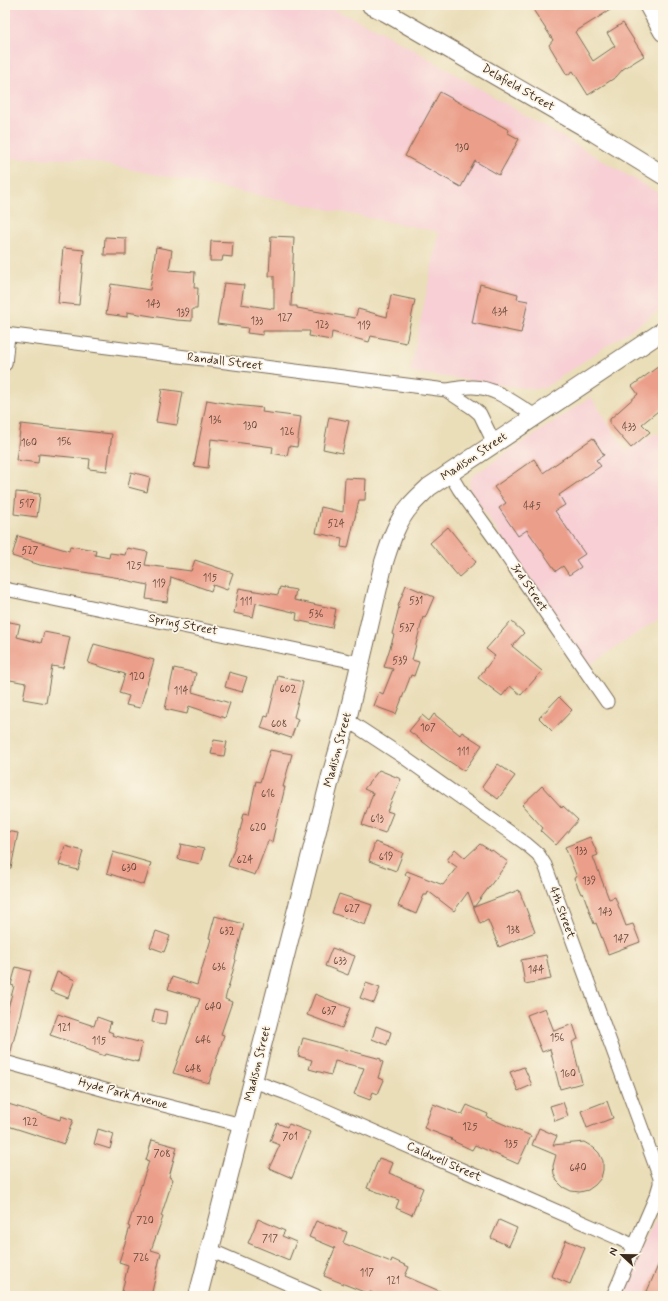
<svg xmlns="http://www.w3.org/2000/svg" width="668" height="1301" font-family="Mynerve,sans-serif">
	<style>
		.built { fill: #f7cfd4 }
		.building { fill: #eb9f8a }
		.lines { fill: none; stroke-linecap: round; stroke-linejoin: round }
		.street-casing { stroke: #786954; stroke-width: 15 }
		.secondary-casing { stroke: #786954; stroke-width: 20 }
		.street { stroke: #fff; stroke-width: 13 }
		.secondary { stroke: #fff; stroke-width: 18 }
		.labels { text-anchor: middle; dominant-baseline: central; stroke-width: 3.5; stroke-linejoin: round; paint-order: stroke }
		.number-label { font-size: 10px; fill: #674739 }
		.street-label { font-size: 12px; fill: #3b2a1e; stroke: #fcf5e5 }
	</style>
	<rect width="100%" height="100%" fill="#fcf5e5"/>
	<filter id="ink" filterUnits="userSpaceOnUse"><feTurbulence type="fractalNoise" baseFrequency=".025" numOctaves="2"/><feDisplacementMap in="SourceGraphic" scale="8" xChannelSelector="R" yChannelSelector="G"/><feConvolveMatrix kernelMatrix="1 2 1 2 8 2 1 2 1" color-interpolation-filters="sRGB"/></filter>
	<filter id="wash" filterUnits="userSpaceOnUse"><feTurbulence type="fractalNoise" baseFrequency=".012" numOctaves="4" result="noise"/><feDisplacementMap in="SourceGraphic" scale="16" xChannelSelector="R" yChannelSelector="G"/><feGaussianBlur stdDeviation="0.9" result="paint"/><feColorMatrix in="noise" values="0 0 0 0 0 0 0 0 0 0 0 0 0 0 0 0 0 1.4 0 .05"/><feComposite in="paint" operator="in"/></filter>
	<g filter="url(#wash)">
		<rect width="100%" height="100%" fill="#eadeb9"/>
		<path class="built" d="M5,5H321L349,16L374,28L414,50L663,196V308L544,388H524L410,372L439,232L79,159L5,158Z
			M591,397L626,451L654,434H663V616L589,665L470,491L469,483L472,476Z
			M661,1213H663V1296H622L649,1233L656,1219Z"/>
		<g id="blocks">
			<path class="building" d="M530,5H618L575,32L593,61L615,46L607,33L623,23L644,56L623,69L616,77L588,95L573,71L567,75L549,45L553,40Z
				M440,92L509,130L508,133L519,139L499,175L475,161L461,187L405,156Z
				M271,236L294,237L291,306H297V308L355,318L358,309L387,317L391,295L415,300L406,343L371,336L369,342L332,332L331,340L309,336L310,331H263V335L247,333L248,328L217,324L224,283L244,285L241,304L274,309V276H269Z
				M105,237L126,238V255H104Z
				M211,241L233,242L232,257L223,256L222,261H210Z
				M156,247L172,250L169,270L195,272L194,288H198L197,309H192V321L176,320L127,312V317L106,314L111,284L150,290Z
				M63,248L84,250L79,305L58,303Z
				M480,284L518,294L517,299L528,301L521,333L472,323Z
				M663,363V407L642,424L650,432L631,448L610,424V419L638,394L632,386Z
				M162,389L183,392L177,425L156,422Z
				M207,400L235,405L263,408L262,412L301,417L297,447L289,446L287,456L272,453L273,447L211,439L208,468L194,466Z
				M329,417L349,421L342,453L323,449Z
				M21,424L112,434L107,471L89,469L90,459L39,454L38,463L16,460Z
				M593,438L604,455L596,460L601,466L559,495L565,505L555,511L585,554L576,560L581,567L569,575L563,566L556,571L527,530L518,536L499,508L506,503L494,487L534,459L543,473Z
				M131,472L150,477L147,492L128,487Z
				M345,478L366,479L365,500H359L348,548L341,547L342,538L316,533L321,507L343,512Z
				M16,492L40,494L37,517L14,514Z
				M448,527L476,562L459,577L430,543Z
				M18,536L69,551L70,546L96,550L95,555L109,558L110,553L125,555L127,548L148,552L145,565L191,571L195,560L233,573L227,590L213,585L211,591L171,577L167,602L146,599L148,585L120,579V578L40,565L12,556Z
				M406,585L434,597L425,618L423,617L412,660L419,662L414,676L411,675L396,714L374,706L379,692L383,694L393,669L384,667L394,635L392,634L399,607L398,606Z
				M280,587L296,590L294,600L336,609L332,628L296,620L297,613L256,603L253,617L234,613L239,588L278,595Z
				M5,621L20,624L17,637L41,643L44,632L70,637L63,668L52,666L46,703L23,699L26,683L5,679L8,665H5Z
				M511,621L524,633L512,646L542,671L521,695L510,686L502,696L478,678L495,656L486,649Z
				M94,644L154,660L140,708L126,705L129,696L119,693L125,674L88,663Z
				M174,668L196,673L192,692L230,703L225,718L189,706L187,714L165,709Z
				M229,672L247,677L242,692L225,687Z
				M278,676L303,682L294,717L298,719L291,738L261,728L265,716L268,717Z
				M559,697L572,710L552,731L539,718Z
				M434,714L460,735L462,732L482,745L464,771L441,756L409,731L422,715L429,721Z
				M214,740L227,742L224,756L211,754Z
				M270,750L292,754L283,787H285L272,842L268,841L255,875L228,866L239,835L244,813L249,814L256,781L260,782Z
				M498,764L515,776L498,799L482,787Z
				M379,770L401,779L387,811L393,813L385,833L362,825L373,793L364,789Z
				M542,786L562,808L563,806L578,820L556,845L541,831L543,828L522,805Z
				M5,831L18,833L11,868H5Z
				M590,837L598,855L593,857L609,899L615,897L626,926L633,924L640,942L608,954L596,923L594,924L583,893L581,894L574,878L577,877L565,847Z
				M375,842L403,853L396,871L369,861Z
				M181,844L204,849L200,864L178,859Z
				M480,844L491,851L492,850L508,862L474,907L519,890L535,932L499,947L488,920L480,924L468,892L454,911L428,891L427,895H424L416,914L398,906L410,878L405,874L407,871L443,885L457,867L447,860L455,849L465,858Z
				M65,846L83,851L78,870L59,865Z
				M113,852L151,863L144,885L107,873Z
				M339,894L372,905L365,925L332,913Z
				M215,916L244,924L235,959L236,960L225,999L232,1002L221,1034L224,1035L209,1083L173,1073L200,999L168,989L172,977L197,985L211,939L209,938Z
				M156,931L170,936L164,952L150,947Z
				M332,948L355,956L348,975L325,966Z
				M546,955L551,979L525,984L521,960Z
				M16,967L31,971L10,1055L5,1054V1019L14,986L11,985Z
				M57,972L75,980L68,998L50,991Z
				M366,983L380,988L374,1003L360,998Z
				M315,994L350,1008L342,1028L307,1015Z
				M545,1008L554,1031L573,1024L578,1039L572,1042L582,1083L560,1089L550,1049L542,1052L527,1015Z
				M155,1009L167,1012L165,1024L152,1022Z
				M58,1014L94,1026L97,1017L111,1022L108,1031L113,1033L112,1035L142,1043L138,1062L106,1054L105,1056L86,1049V1047L50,1035Z
				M376,1026L391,1032L387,1045L372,1039Z
				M303,1038L381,1059V1061L383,1062L378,1078L384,1080L378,1094L373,1092L370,1100L354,1094L364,1068L335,1061L331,1075L309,1069L312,1060L298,1056Z
				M524,1067L532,1085L518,1091L510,1072Z
				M607,1101L613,1118L587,1128L581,1111Z
				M563,1102L568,1116L555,1121L550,1106Z
				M5,1103L60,1120L61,1116L73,1120L64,1144L5,1125Z
				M433,1104L462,1115L467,1105L488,1114L487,1117L531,1136L518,1164L475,1145L472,1150L451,1140L452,1139L424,1128Z
				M277,1123L287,1127L289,1124L310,1132L292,1178L269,1168L280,1145L270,1141Z
				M539,1128L557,1136L553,1145L584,1142L594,1148L599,1153L603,1161V1170L601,1178L595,1185L588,1190L580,1192L571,1191L563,1187L557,1181L554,1174L553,1166L556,1155L532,1145Z
				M98,1129L114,1134L110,1149L94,1144Z
				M152,1140L177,1147L169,1177L173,1179L161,1216L163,1217L151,1250L161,1253L151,1296H121L128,1265L119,1262L130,1227L128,1226L149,1161L146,1160Z
				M379,1158L393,1163L389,1173L423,1188L412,1215L396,1208L399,1200L367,1188Z
				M258,1219L285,1231L282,1236L296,1242L289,1260L248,1243Z
				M499,1220L517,1228L509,1246L491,1238Z
				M316,1221L347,1232L343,1243L391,1262L392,1259L409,1267L405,1276L451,1296H380L370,1292L369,1294L324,1276L335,1248L309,1237Z
				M566,1240L585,1248L570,1284L551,1276Z
				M663,1254V1296H645Z"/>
		</g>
	</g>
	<g filter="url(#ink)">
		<use href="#blocks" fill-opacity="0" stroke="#786954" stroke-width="1"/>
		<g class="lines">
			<g class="street-casing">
				<path id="street" d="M5,334L446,390C454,389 463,387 471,387C494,386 516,404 535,416
					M5,364L8,335
					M446,390L473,408L480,414L494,443
					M450,474L459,489L495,539L607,702
					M5,589L360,663
					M347,720L402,756L525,843L538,854L545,865L660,1178V1184L657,1194L613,1296
					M5,1062L116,1093L242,1125
					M253,1081L286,1093L618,1238L634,1246
					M210,1250L316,1296"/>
			</g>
			<g class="secondary-casing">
				<path id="secondary" d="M371,5L387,13L595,133L663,175
					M648,5L663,32
					M198,1296L331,776L347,720L384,562C390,543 397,520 411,505C416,499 423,493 429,487L663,331"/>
			</g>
			<use href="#street" class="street"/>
			<use href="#secondary" class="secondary"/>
		</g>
	</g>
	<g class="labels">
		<g class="number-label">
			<text x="462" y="148">130</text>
			<text x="153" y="304">143</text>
			<text x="500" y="312">434</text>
			<text x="183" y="313">139</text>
			<text x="285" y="318">127</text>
			<text x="257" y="321">133</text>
			<text x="322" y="325">123</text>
			<text x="364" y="326">119</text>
			<text x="215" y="420">136</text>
			<text x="250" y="426">130</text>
			<text x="629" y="427">433</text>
			<text x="287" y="432">126</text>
			<text x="64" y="442">156</text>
			<text x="29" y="443">160</text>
			<text x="27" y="504">517</text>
			<text x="532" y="506">445</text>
			<text x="336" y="524">524</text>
			<text x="30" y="551">527</text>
			<text x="134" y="566">125</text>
			<text x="210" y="578">115</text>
			<text x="159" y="584">119</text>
			<text x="416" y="601">531</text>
			<text x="246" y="602">111</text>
			<text x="316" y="614">536</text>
			<text x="407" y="628">537</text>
			<text x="400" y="661">539</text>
			<text x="137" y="677">120</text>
			<text x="288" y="689">602</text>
			<text x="181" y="691">114</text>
			<text x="279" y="724">608</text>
			<text x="428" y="728">107</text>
			<text x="463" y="752">111</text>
			<text x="268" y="794">616</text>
			<text x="377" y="819">613</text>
			<text x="258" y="828">620</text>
			<text x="581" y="851">133</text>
			<text x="386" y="857">619</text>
			<text x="245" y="860">624</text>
			<text x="129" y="868">630</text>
			<text x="589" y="881">139</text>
			<text x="352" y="909">627</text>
			<text x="605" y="912">143</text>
			<text x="513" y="930">138</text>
			<text x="227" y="931">632</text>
			<text x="621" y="939">147</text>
			<text x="340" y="961">633</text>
			<text x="219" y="967">636</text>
			<text x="536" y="970">144</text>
			<text x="213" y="1007">640</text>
			<text x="329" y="1011">637</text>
			<text x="64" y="1028">121</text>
			<text x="557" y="1038">156</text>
			<text x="203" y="1040">646</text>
			<text x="99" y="1041">115</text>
			<text x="193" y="1069">648</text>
			<text x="568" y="1074">160</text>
			<text x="30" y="1122">122</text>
			<text x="470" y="1127">125</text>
			<text x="290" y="1137">701</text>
			<text x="511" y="1144">135</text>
			<text x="162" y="1154">708</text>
			<text x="578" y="1168">640</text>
			<text x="145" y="1221">720</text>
			<text x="270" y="1239">717</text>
			<text x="141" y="1258">726</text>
			<text x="367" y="1273">117</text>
			<text x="393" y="1281">121</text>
		</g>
		<g class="street-label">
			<text transform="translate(518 88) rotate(30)">Delafield Street</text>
			<text transform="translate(225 362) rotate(7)">Randall Street</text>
			<text transform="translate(474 457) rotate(-34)">Madison Street</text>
			<text transform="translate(529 588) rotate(56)">3rd Street</text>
			<text transform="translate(183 625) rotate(11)">Spring Street</text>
			<text transform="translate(338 750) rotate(-75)">Madison Street</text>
			<text transform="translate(562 913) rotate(70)">4th Street</text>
			<text transform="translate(258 1064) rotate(-76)">Madison Street</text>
			<text transform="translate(123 1094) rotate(15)">Hyde Park Avenue</text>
			<text transform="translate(444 1162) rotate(24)">Caldwell Street</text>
		</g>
	</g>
	<rect width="668" height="1301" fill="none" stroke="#fcf5e5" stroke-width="20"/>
	<g transform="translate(622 1255) rotate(292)" stroke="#fcf5e5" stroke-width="3" paint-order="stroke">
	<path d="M0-3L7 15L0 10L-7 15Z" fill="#3b2a1e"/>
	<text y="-6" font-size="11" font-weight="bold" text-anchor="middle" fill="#3b2a1e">N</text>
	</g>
</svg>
